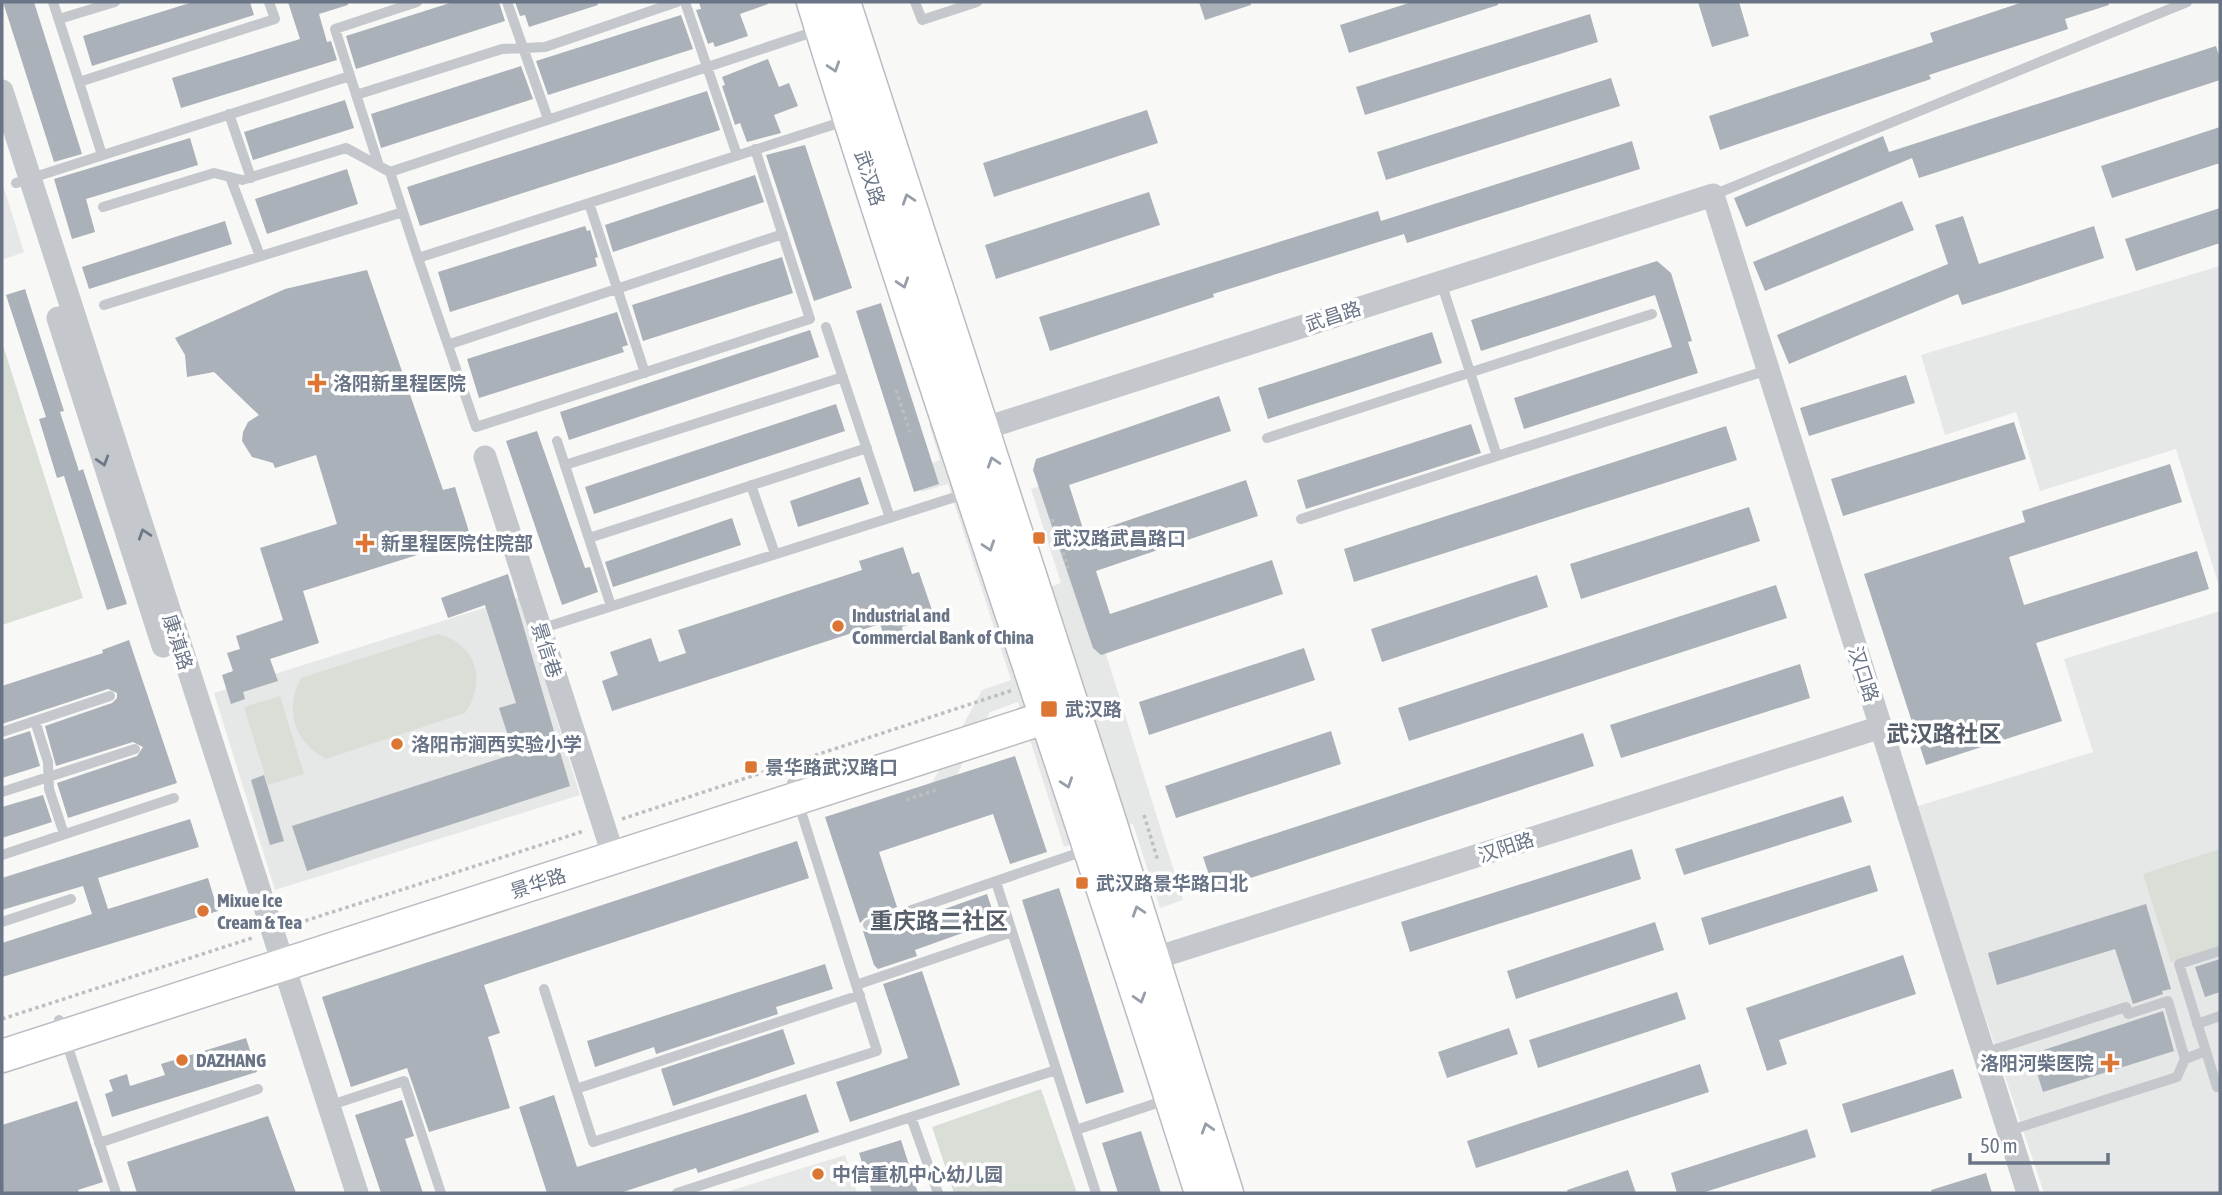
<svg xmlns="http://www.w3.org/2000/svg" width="2222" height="1195" font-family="'Asap Condensed','Noto Sans SC',sans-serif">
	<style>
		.built { fill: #e6e7e7 }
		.green { fill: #d9dfd7 }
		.building { fill: #abb1b8 }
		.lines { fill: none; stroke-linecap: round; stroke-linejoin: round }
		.secondary-casing { stroke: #b9bcc2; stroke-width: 35 }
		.path { stroke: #bcbec1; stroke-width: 3.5; stroke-dasharray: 3.5 3.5; stroke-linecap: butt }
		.lane { stroke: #c4c7cb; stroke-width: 10 }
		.street { stroke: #c4c7cb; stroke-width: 23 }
		.secondary { stroke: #fff; stroke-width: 32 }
		.oneway { stroke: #969eaa }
		.oneway2 { stroke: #6e7889 }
		.poi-dot { fill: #db7634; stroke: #fff; stroke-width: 2.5 }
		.labels { text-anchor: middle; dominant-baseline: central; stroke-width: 7; stroke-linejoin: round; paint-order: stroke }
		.street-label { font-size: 19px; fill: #697486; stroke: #fff }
		.poi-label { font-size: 19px; font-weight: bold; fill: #697486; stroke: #fff; text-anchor: start }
		.quarter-label { font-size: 23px; font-weight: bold; fill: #575f6b; stroke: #fff }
	</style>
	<rect width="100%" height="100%" fill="#f8f8f6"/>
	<path class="built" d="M2,182L24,252L2,260Z
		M2220,266V589L2176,449L2040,491L2016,412L1945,435L1921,355Z
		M884,384L931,464L940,460L929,424L964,413L1038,591L1061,583L1031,489L1052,482L1183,900L1160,908L1133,824L1064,847L1018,702L990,712L946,795L932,783L982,690L1011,680L948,484L921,492Z
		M519,597L580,795L275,890L214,693Z
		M2220,611V1193H2044L1915,807L2093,752L2064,659Z
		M845,1155L857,1193H723Z"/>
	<path class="green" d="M2,342L83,598L2,625Z
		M438,634C477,644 487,681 465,713L326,759C294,741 284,711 301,678Z
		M280,696L304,774L268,785L244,707Z
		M2220,849V947L2171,962L2143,874Z
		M1041,1089L1077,1193H954L932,1127Z"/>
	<path class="building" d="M3,2H34L82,154L54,162Z
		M193,2H250L254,15L92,66L83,36Z
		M288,2H348V5L319,14L327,42L331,41L337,60L181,108L172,78L300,39Z
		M453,2H499L505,21L356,69L346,36Z
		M515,2H597L598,5L529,27L525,15L520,16Z
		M699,2H768V4L740,14L748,36L715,47L713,42L708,44L696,10L701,9Z
		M1199,2H1250L1251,5L1205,20Z
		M1412,2H1498V5L1349,53L1340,25Z
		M1698,2H1739L1749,36L1712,47Z
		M2023,2H2108L2109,5L2065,19L2068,29L1929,75L1931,79L1720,150L1709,116L1933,42L1930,33Z
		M1590,14L1598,42L1365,115L1356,87Z
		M681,15L693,49L548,95L536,61Z
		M2216,46L2220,59V80L1919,178L1912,158L1746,227L1734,198L1883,136L1889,152Z
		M768,59L779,87L789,83L798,106L774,115L781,133L747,142L740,123L735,125L722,86L725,85L722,77Z
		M521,66L533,99L381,148L371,114Z
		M1611,78L1620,106L1386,180L1377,152Z
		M707,91L720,130L420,226L407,187Z
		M345,100L354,128L253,160L244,132Z
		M1147,110L1158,143L994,197L983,163Z
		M2220,127V163L2112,198L2101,166Z
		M190,138L198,165L86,199L95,232L72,239L54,179Z
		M1632,141L1640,169L1407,243L1404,234L1213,294L1214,297L1050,351L1039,317L1378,211L1381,221Z
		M805,145L852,288L814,301L766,155Z
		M347,169L358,204L267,234L255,199Z
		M755,175L764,202L613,252L605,225Z
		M1149,192L1160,225L996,279L985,245Z
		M1902,201L1914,230L1765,291L1753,262Z
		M2220,208V243L2136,271L2125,239Z
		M1963,216L1979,264L2094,226L2104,258L1962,305L1958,294L1789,364L1777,335L1948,264L1935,225Z
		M225,221L232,244L89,289L82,267Z
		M585,226L587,231L590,230L598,257L595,258L597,266L450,312L438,272Z
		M782,257L793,293L643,341L632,305Z
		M1657,261L1671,273L1692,341L1688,342L1698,373L1524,429L1514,398L1672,347L1655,295L1481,351L1471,320Z
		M367,270L443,490L455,487L471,538L303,591L319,643L270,659L278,681L243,692L245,699L231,704L222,675L233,671L227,653L240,649L236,636L283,620L260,548L337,524L316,455L275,468L273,463L252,457L242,441L243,432L248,422L259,415L214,372L187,377L185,355L175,338L285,289Z
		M25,289L64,411L60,412L79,471L83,469L127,604L107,610L64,476L57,478L39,419L46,417L6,295Z
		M881,303L939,484L914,492L856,311Z
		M617,312L628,345L622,347L624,352L479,398L467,359Z
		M810,330L819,357L569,440L560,412Z
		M1432,332L1442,363L1268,419L1258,388Z
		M1906,375L1915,403L1809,436L1800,408Z
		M1219,396L1231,431L1069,485L1085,535L1246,480L1258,516L1096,571L1110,614L1272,560L1283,594L1101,655L1093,648L1033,470L1036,459Z
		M836,404L845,431L594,514L585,487Z
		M2014,422L2026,459L1843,516L1831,479Z
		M1471,424L1481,453L1306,509L1297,480Z
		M1726,426L1737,460L1354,582L1344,549Z
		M537,431L585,568L590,567L598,592L562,605L506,441Z
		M2170,464L2182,502L2009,557L2024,605L2197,551L2209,589L2036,643L2062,721L1926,765L1864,574L2025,522L2022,511Z
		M860,477L869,504L798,527L790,501Z
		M1749,507L1760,541L1581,599L1570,564Z
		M732,518L741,545L613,587L605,562Z
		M903,547L912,574L919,572L934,616L902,627L903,633L885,639L880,624L612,711L602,681L618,675L610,652L651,638L659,662L686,653L678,630L862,570L859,561Z
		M508,574L570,786L307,871L292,826L514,754L499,708L516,703L485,605L448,618L441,598Z
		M1537,575L1548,607L1382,662L1371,629Z
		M1776,585L1787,618L1409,741L1398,708Z
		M129,640L177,783L68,818L57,783L137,756L143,747L133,742L56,766L45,726L112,703L117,698V693L108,689L2,724V686L103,653L102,650Z
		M1304,648L1315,680L1149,735L1139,702Z
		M1800,664L1810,698L1621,758L1610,725Z
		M30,731L40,766L2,778V740Z
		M1331,731L1341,764L1176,818L1165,786Z
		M1583,733L1594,766L1214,890L1203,857Z
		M1015,756L1047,852L1010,864L993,814L879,852L897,907L865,918L860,923L825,817Z
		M264,775L284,841L270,845L251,780Z
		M43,795L52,822L2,838V807Z
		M1843,796L1852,822L1684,875L1675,849Z
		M190,819L199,847L98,878L108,909L208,878L218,911L2,977V943L92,914L83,886L2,910V878Z
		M797,841L809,878L484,985L500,1033L488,1037L510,1108L429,1132L407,1068L351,1087L322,997Z
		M1632,849L1641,879L1410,952L1401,922Z
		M1870,865L1878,891L1709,945L1701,918Z
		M1059,888L1124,1092L1086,1104L1022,900Z
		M987,894L996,921L915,950L917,956L878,969L874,965L863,931L870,933L902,924Z
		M2146,904L2171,989L2162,991L2163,994L2133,1004L2115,949L1997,985L1988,953Z
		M1655,922L1664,950L1516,999L1507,971Z
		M1903,955L1916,994L1779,1040L1787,1064L1767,1071L1746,1008Z
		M2220,959V992L2205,997L2195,967Z
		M825,964L833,989L776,1007L778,1014L656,1054L654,1047L595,1067L587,1041Z
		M922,971L960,1085L850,1122L836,1082L908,1058L883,984Z
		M1677,992L1686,1019L1538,1068L1529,1040Z
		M2163,1011L2174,1051L2043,1092L2031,1054Z
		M1509,1028L1518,1054L1447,1078L1438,1052Z
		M783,1029L795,1064L673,1106L661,1069Z
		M246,1038L257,1072L112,1117L105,1094L113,1091L109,1080L127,1074L130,1086L165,1075L161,1064Z
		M1700,1064L1709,1092L1476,1168L1467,1141Z
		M1953,1069L1962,1098L1851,1133L1842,1104Z
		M806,1094L819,1132L698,1173L696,1168L620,1193H547L519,1107L554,1095L577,1167Z
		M402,1100L414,1136L405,1139L423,1193H381L355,1115Z
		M77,1101L103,1182L78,1190L79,1193H2V1125Z
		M268,1116L296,1193H137L127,1162Z
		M1807,1129L1816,1157L1702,1193H1677L1671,1173Z
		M1141,1131L1161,1193H1118L1102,1143Z
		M901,1140L918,1193H872L859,1153Z
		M1628,1170L1636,1193H1568L1567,1190Z
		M1986,1173L1992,1193H1932L1931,1190Z"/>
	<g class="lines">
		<g class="secondary-casing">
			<path id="secondary" d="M813,2C936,401 1076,795 1201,1193
				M844,2L1107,812L1227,1193
				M2,1056L1066,711"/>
		</g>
		<path class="path" d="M896,390L910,432
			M1052,519L1068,568
			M906,800L939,789
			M1144,815L1158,861
			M622,819L1013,690
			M292,925L584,831
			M2,1019L255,937"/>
		<path class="lane" d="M53,2L79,82L275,19L269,2
			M507,2L548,119
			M685,2L737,155
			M915,2L922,20L977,2
			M59,19L115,2
			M79,82L102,155
			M356,95L502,49L545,47L677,2
			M229,114L251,178
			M755,149L810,319L476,427L418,258L848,120
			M379,166L335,29L417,2
			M230,177L260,256
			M16,183L350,76
			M1713,195L2187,2
			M589,203L645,373
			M103,207L214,173L242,180L346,148L390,172
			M418,258L390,172L819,30
			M1441,282L1497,456L1768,370
			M104,305L403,212
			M826,327L890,518
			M450,344L783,234
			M1267,438L1652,314
			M557,441L611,606
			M565,465L843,377
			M751,485L775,554
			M1301,519L1497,456
			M589,538L867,448
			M540,629L968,493
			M35,721L48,762L49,789L64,834
			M2,732L110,696
			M2,792L135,749
			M2,855L174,798
			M996,882L1096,1193
			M2,922L71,899
			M868,925L1087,850
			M2220,951L2179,964L2217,1087L2220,1086
			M856,985L1012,932
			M544,989L593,1142L877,1051L792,783
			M59,1020L116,1193
			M2197,1024L2220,1016
			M1984,1053L2126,1007L2128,1014L2168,1001L2185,1059
			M576,1089L860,995
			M328,1106L404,1081L441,1193
			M911,1117L938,1193
			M1076,1130L1169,1099
			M2008,1131L2177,1077L2185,1059L2206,1051
			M99,1143L258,1089
			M677,1193L1056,1070"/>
		<path class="street" d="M2,91L357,1193
			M58,318L163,646
			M970,433L1713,195L2028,1193
			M485,457L609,842
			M1140,963L1881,727"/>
		<use href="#secondary" class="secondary"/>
	</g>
	<defs><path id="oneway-chevron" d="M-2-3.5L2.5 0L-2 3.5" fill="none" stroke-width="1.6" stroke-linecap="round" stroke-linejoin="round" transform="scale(1.75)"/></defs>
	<g class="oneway">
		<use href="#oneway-chevron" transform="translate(834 67) rotate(72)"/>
		<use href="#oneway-chevron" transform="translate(908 199) rotate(-108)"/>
		<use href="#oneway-chevron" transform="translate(903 283) rotate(72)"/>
		<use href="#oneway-chevron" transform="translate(993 462) rotate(-108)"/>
		<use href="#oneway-chevron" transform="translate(989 546) rotate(72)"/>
		<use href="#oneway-chevron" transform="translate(1067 783) rotate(71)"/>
		<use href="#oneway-chevron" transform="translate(1138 911) rotate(-108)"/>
		<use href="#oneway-chevron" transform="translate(1140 998) rotate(73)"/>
		<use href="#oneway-chevron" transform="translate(1207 1128) rotate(-107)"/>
	</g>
	<g class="oneway2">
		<use href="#oneway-chevron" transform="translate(103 461) rotate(73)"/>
		<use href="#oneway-chevron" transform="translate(144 534) rotate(-108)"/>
	</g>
	<g class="poi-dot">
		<path d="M313.5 372.5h7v7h7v7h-7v7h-7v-7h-7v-7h7z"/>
		<rect x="1032" y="531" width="14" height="14" rx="3.5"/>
		<path d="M361.5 532.5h7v7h7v7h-7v7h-7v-7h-7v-7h7z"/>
		<circle cx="838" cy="626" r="7"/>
		<rect x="1040" y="700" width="18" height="18" rx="3.5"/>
		<circle cx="397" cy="744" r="7"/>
		<rect x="744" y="760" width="14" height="14" rx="3.5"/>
		<rect x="1075" y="876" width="14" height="14" rx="3.5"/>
		<circle cx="203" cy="911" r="7"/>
		<circle cx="182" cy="1060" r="7"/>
		<path d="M2106.5 1052.5h7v7h7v7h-7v7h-7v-7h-7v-7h7z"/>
		<circle cx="818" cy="1174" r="7"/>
	</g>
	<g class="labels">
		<g class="street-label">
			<text transform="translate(870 178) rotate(72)">武汉路</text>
			<text transform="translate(1333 316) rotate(-18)">武昌路</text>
			<text transform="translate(178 642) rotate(72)">康滇路</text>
			<text transform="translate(547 650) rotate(72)">景信巷</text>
			<text transform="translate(1864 674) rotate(72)">汉口路</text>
			<text transform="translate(1506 847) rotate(-18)">汉阳路</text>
			<text transform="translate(538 883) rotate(-18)">景华路</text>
		</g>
		<g class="poi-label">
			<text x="333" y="383">洛阳新里程医院</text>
			<text x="1053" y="538">武汉路武昌路口</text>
			<text x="381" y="543">新里程医院住院部</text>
			<text x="852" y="615">Industrial and<tspan x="852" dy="22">Commercial Bank of China</tspan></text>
			<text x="1065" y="709">武汉路</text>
			<text x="411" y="744">洛阳市涧西实验小学</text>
			<text x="765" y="767">景华路武汉路口</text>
			<text x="1096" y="883">武汉路景华路口北</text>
			<text x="217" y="900">Mixue Ice<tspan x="217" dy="22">Cream &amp; Tea</tspan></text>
			<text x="196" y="1060">DAZHANG</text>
			<text x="2094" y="1063" text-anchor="end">洛阳河柴医院</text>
			<text x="832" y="1174">中信重机中心幼儿园</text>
		</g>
		<g class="quarter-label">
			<text x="1944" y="734">武汉路社区</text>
			<text x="939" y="921">重庆路二社区</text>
		</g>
	</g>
	<rect width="2222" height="1195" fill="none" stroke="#697486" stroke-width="7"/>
	<path d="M1970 1153v10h138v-10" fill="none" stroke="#697486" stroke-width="3.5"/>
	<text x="1980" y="1153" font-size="21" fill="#697486" stroke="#ffffff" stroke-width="5" paint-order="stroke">50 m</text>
</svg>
